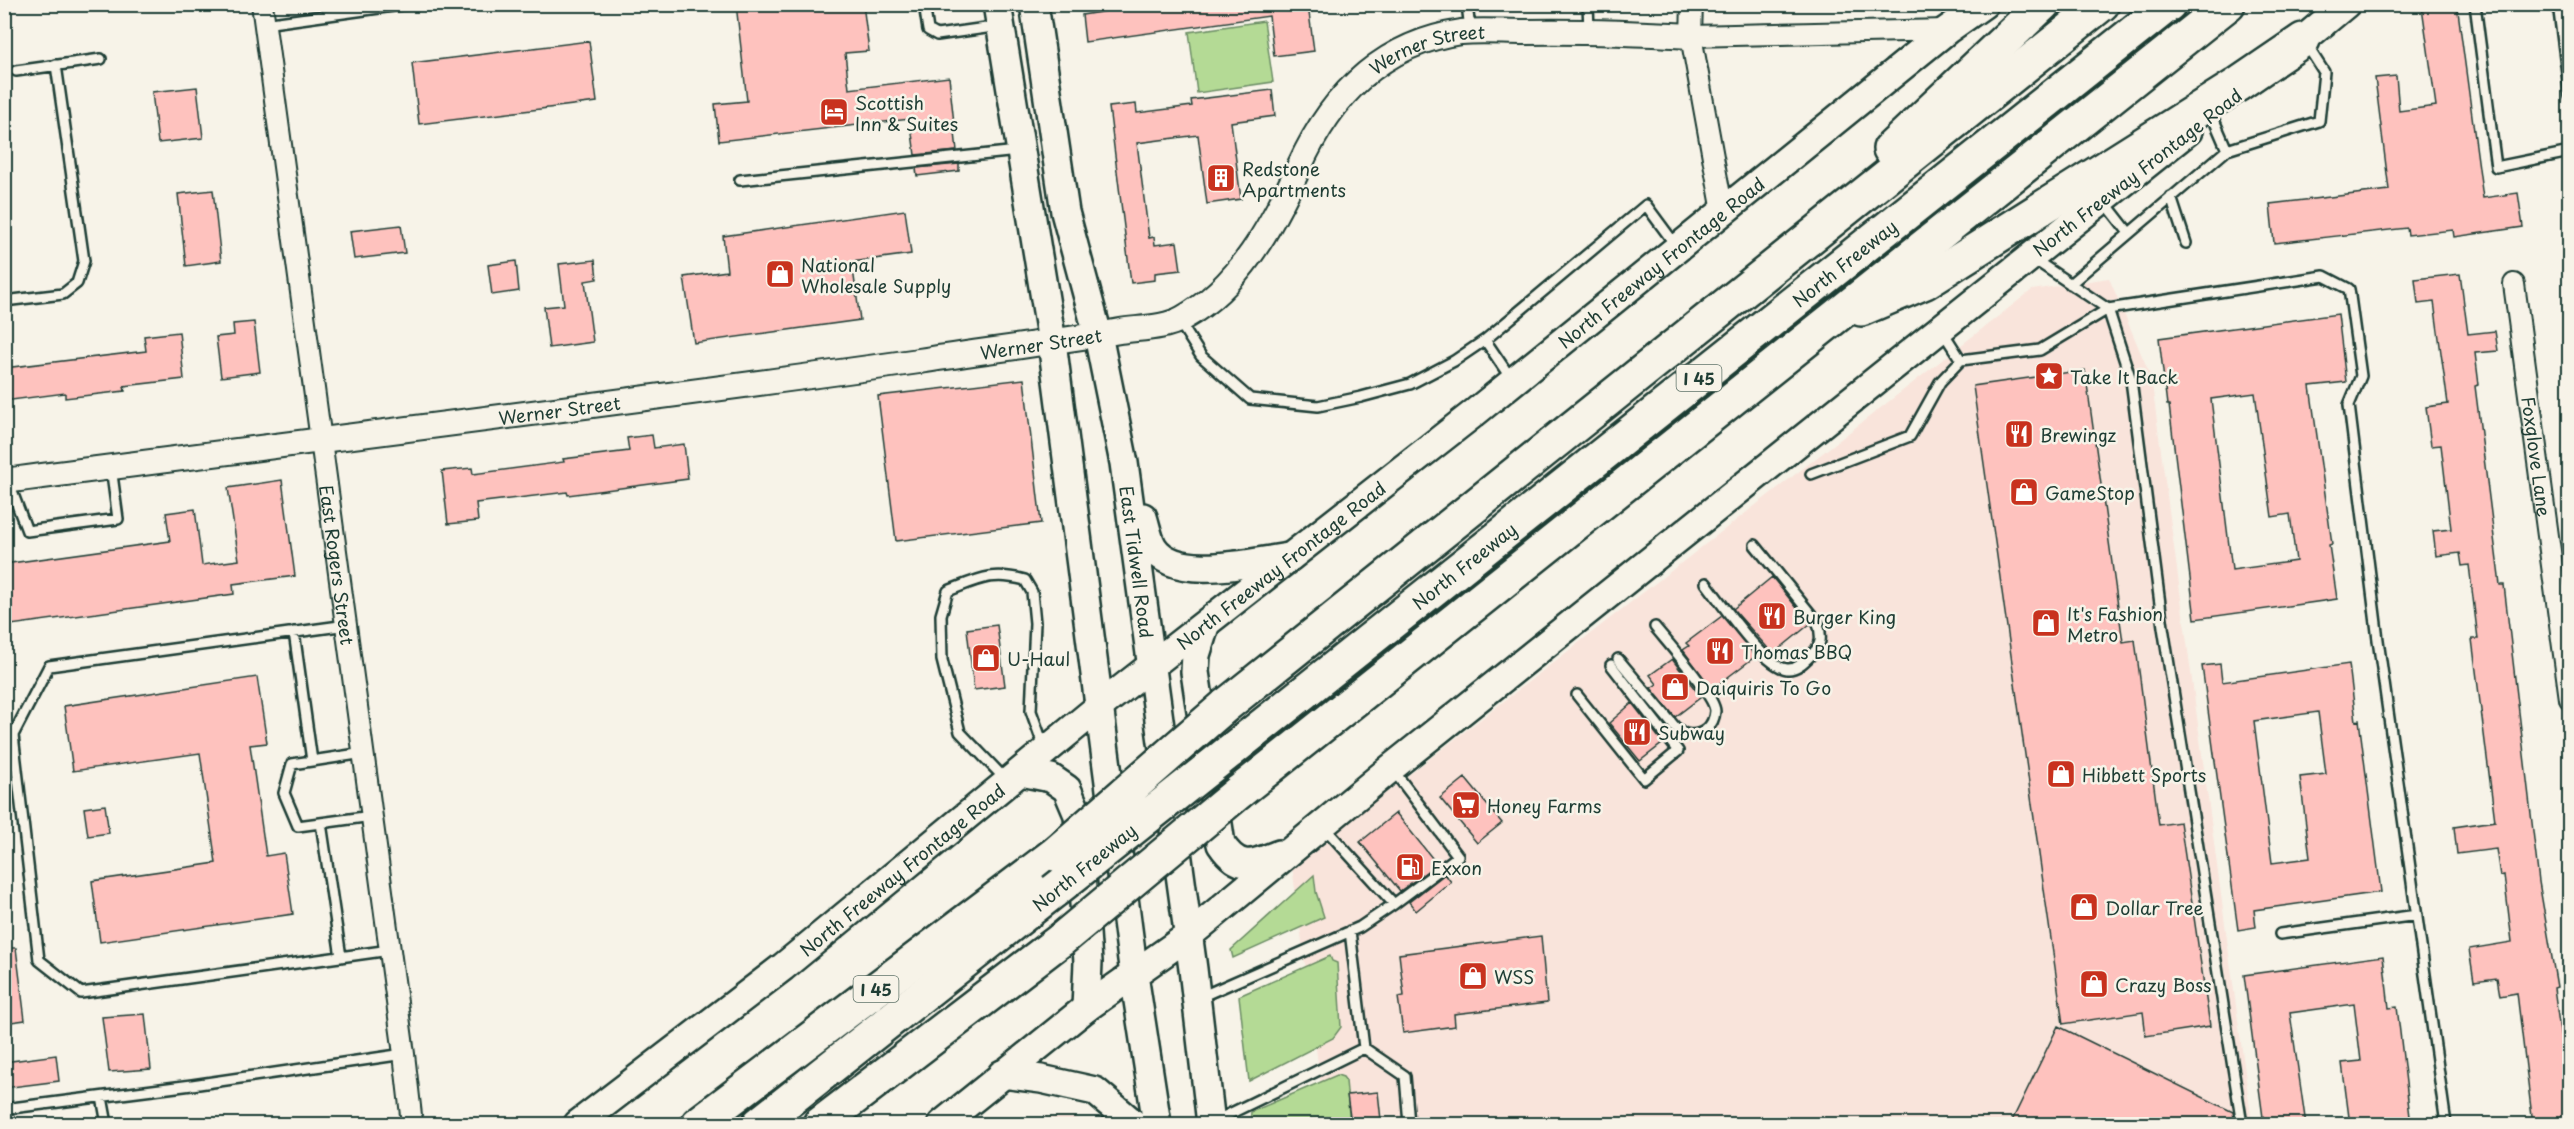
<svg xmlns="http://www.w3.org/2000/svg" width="2574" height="1129" font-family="'Playpen Sans',sans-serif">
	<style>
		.built { fill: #f9e4db }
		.green { fill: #b4da95; stroke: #6a8c64; stroke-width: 1.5 }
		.building { fill: #fec2be; stroke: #1f3d34; stroke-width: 1.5; fill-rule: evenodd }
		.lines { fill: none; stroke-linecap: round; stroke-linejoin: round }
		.service-casing { stroke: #1f3d34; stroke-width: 14 }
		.minor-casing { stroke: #1f3d34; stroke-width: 24 }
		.tertiary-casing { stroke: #1f3d34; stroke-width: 28 }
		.secondary-casing { stroke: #1f3d34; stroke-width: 32 }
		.motorway-casing { stroke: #1f3d34; stroke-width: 38 }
		.service { stroke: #f7f3e8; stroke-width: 9 }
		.minor { stroke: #f7f3e8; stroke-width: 20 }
		.tertiary { stroke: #f7f3e8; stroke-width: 24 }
		.secondary { stroke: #f7f3e8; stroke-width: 27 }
		.motorway { stroke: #f7f3e8; stroke-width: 33 }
		.motorway-bridge-casing { stroke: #1f3d34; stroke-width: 38; stroke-linecap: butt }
		.motorway-bridge { stroke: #f7f3e8; stroke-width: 33 }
		.labels { text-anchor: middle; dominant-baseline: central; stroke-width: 5; stroke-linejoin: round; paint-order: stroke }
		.shield { fill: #f7f3e8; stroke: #60746a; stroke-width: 1.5 }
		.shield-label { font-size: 16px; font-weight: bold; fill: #1f3d34 }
		.street-label { font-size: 18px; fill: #1f3d34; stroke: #f7f3e8 }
		.poi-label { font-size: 18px; fill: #1f3d34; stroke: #f7f3e8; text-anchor: start }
	</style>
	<rect width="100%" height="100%" fill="#f7f3e8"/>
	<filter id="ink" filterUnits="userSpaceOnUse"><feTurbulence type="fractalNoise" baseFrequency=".0167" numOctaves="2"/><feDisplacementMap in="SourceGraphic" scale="12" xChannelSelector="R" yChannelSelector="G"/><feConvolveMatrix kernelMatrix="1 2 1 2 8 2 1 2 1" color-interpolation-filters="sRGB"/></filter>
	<g filter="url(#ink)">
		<path class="built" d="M2109,278L2151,377L2252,1124H1326L1292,866L2032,290Z
			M1072,1116L1083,1124H982L991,1118Z"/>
		<path class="green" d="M1264,21L1273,82L1197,93L1189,32Z
			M1314,875L1316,892L1324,917L1233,958L1231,950Z
			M1330,956L1332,961L1337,963L1341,1027L1333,1038L1249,1081L1239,996Z
			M1337,1075L1343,1077L1346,1081L1350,1124H1250L1251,1112Z"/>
		<path class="building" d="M736,4H863L869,51L845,53L849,89L949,77L957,151L915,155L910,119L719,141L715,104L747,101Z
			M1152,4H1293V7L1308,5L1314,51L1274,56L1269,16L1085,42L1082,15Z
			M2440,4H2457L2483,198L2518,193L2523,227L2454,237L2453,230L2408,235L2407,228L2274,243L2270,204L2389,190L2375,78L2396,76L2399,111L2436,106L2422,7Z
			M589,41L597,102L419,124L412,63Z
			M197,87L203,138L158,143L152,92Z
			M1272,90L1275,116L1231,122L1241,199L1207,204L1198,135L1137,143L1149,238L1154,237L1155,245L1177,242L1181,270L1155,273V280L1131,283L1109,107L1136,104L1137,113L1192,106L1191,100Z
			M959,164V171L917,176L916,168Z
			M213,190L221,261L186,266L178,194Z
			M905,210L911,254L852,262L860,320L694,343L684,277L727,271L723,236Z
			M401,225L405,253L354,259L350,231Z
			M595,260L597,279L585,281L593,342L549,348L544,307L564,305L559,264Z
			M516,261L519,291L492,295L488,265Z
			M2460,274L2468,334L2495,331L2498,351L2475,353L2479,385L2475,386L2500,585H2504L2539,882L2557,987L2554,988L2570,1103V1125H2533L2517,993L2500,996L2497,978L2474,981L2469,949L2512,942L2504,875L2500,876L2496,849L2457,854L2454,827L2495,821L2472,639H2478L2469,565L2462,566L2460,553L2436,556L2433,531L2451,529L2441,445L2431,446L2426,407L2448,404L2434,302L2418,304L2415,279Z
			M2338,314L2346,382L2310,386L2332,544L2329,545L2337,599L2195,619L2169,405H2167L2159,338ZM2255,393L2272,517L2290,514L2296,561L2232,570L2211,399Z
			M254,322L260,372L221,377L216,337L234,335L233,324Z
			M179,332L184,379L124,386L125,391L65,398V393L4,401V368L146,351L144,336Z
			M2085,370L2123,642L2135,640L2159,825L2180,822L2210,1026L2146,1036L2143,1012L2063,1024L1973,386Z
			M1024,379L1041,523L896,541L878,396Z
			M652,435L654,448L684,444L688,479L568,495L567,492L476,503L478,521L448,524L442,471L472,468L473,474L564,462L563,459L629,451L627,438Z
			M282,480L295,576L233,584L234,594L4,626V564L170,541L166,513L195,509L202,565L239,560L228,488Z
			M1772,577L1810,624L1773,654L1733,609Z
			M1722,616L1756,656L1712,689L1683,650L1689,646L1686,643Z
			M997,625L1005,686L974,690L967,629Z
			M1672,659L1701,697L1675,717L1651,688L1657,684L1650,675Z
			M2220,664L2222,682L2349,664L2356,721L2359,720L2381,892L2254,910L2256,927L2238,930L2202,666ZM2318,712L2326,774L2300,777L2310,858L2272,863L2254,721Z
			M257,677L267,743L250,745L266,856L284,853L293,914L100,942L92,881L216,863L200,753L73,771L64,706Z
			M1632,703L1663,743L1640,761L1609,723Z
			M1465,778L1502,823L1477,843L1440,798Z
			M105,805L109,833L88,836L84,808Z
			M1396,813L1437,864L1400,891L1360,842Z
			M1445,874L1451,882L1416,911L1409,902Z
			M1541,936L1547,1003L1454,1014L1455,1026L1403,1033L1398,997L1404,996L1399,954Z
			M4,948H16L25,1020L4,1023Z
			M2383,956L2389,1008L2397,1007L2411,1125H2350L2342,1063L2361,1061L2354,1004L2290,1013L2306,1125H2264L2244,975Z
			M145,1014L151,1069L109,1072L102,1017Z
			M2058,1026L2233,1112L2235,1125H2010Z
			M56,1055L59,1081L4,1088V1062Z
			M1378,1092L1381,1120L1351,1124L1347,1095Z"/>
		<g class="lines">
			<g class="service-casing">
				<path id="service" d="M924,4L928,30L937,35L1000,26
					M1467,4L1470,30
					M1588,4L1589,31
					M2475,4L2496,167L2570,152
					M2558,4L2570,96
					M264,24L408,4
					M16,71L101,59
					M2211,113L2227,150L2319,121L2324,72L2306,44
					M740,180L1018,151
					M2171,197L2186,243
					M2104,201L2129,233
					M2032,258L2108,309L2131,380L2163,627L2242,1124
					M2070,284L2227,150
					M4,301L63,294L77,283L84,261L56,65
					M1179,321L1201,356L1250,399L1318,406L1361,397L1410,384L1454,361L1485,340L1646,205L1677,247
					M1943,332L1961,360
					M1485,340L1512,380
					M1811,474L1910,436L1940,382L1961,360L2040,350L2108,309L2324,276L2349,289L2361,376L2349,405L2378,640L2446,1124
					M8,481L27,531L118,519L111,467
					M1706,583C1721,602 1764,667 1787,669C1796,670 1804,662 1810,656C1822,646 1822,637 1818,623L1755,545
					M347,625L49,666L13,735L39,960L81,993L390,950
					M294,632L312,761
					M1618,659L1675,727C1678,729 1683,734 1686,734C1702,738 1714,726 1715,711C1715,696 1667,642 1655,627
					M1577,695L1644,779L1678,751L1611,665
					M364,753L292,764L284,793L298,826L372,816
					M4,765L16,764
					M1007,781L960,732L942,660L941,615L948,591C979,579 992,571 1025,580L1032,592L1035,623L1031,711L1044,747
					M321,823L341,957
					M1323,826L1394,904
					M1350,931L1364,1048L1405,1076L1409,1124
					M2280,934L2417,915
					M1198,998L1360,927L1394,904L1458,856L1393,770
					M102,1097L107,1124
					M4,1109L192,1085L404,1054
					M1215,1121L1364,1048"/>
			</g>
			<g class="minor-casing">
				<g id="minor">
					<path id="s1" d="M262,4L404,1054L412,1124"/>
					<path d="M1692,4L1691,36L1723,212"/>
					<path d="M1691,36L1947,30"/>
					<path id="s2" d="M2514,284L2570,699"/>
				</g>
			</g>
			<g class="tertiary-casing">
				<g id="tertiary">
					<path id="s3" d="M4,481C309,441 615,404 919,361C986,351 1053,342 1120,331C1139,328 1166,328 1183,318C1240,286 1272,225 1299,167C1331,96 1380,44 1461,32C1482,30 1504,32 1525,32C1581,31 1636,33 1691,36"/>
				</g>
			</g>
			<g class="secondary-casing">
				<g id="secondary">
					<path d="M997,4L1052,342L1134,975L1157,1124"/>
					<path id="s4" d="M1034,4L1065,212L1098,335L1124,463L1193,969L1211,1124"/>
					<path d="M2287,53L2346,4"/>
					<path d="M1143,517C1146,526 1148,539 1153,547C1176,583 1256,561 1290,557"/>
					<path d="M1205,626L1196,655L1195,672L1221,844C1239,871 1252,865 1279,854"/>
					<path d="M1021,772L1051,778L1067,789L1078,815L1088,962L1086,1008"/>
					<path d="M1002,1074L1041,1079L1095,1091L1134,1124"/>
					<path id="s5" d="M578,1124L783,967L1100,706L1473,414L1947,30L1984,4"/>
					<path d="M942,1124L1086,1008L1188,936L1391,768L2188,131"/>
				</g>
			</g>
			<g class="motorway-casing">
				<g id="motorway">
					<path d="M1890,149L2043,4"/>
					<path d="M1861,309L1925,282L2237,85L2303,40"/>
					<path d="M1225,706L2102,4"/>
					<path id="s6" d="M1229,752L2169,4"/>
					<path d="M1239,792L2228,4"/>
					<path d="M698,1124L1055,854"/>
					<path d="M759,1124L1054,891"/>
					<path d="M820,1124L1062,939"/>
				</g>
			</g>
			<use href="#service" class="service"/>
			<use href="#minor" class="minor"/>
			<use href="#tertiary" class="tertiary"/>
			<use href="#secondary" class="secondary"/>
			<use href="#motorway" class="motorway"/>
			<g class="motorway-bridge-casing">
				<path id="motorway-bridge" d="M1055,854L1225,706
					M1054,891L1229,752
					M1062,939L1239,792"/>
			</g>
			<use href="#motorway-bridge" class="motorway-bridge"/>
		</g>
	</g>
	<defs>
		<g id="hotel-square" transform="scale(1.5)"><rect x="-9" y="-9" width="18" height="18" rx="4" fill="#c8321e" stroke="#f7f3e8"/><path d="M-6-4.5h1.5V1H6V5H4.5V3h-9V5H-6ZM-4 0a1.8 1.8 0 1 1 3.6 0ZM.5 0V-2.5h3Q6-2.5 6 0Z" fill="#fff"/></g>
		<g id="building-square" transform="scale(1.5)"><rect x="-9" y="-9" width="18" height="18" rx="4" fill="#c8321e" stroke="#f7f3e8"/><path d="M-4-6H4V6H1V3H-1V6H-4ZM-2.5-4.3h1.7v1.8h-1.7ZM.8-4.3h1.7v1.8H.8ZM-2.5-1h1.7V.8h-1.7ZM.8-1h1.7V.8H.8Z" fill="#fff"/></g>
		<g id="shop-square" transform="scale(1.5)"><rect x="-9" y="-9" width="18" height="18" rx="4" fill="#c8321e" stroke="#f7f3e8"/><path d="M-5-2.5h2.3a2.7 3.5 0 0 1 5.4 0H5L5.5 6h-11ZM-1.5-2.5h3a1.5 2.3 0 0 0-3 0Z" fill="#fff"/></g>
		<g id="sight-square" transform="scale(1.5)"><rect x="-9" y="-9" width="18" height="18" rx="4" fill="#c8321e" stroke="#f7f3e8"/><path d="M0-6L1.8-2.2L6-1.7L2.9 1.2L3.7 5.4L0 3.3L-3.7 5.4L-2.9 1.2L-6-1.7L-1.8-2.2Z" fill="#fff"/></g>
		<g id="restaurant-square" transform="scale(1.5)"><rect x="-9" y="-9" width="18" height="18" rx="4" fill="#c8321e" stroke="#f7f3e8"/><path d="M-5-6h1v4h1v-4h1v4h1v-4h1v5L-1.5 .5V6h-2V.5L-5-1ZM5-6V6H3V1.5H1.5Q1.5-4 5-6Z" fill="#fff"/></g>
		<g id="supermarket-square" transform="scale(1.5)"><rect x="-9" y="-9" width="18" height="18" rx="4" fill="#c8321e" stroke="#f7f3e8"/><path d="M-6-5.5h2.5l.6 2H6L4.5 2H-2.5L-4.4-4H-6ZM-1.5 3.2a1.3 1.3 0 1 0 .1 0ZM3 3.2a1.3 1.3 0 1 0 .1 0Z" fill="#fff"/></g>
		<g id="fuel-square" transform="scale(1.5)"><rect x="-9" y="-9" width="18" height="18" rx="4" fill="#c8321e" stroke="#f7f3e8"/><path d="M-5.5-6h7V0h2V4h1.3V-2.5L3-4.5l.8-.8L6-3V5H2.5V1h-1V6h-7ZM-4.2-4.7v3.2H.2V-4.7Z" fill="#fff"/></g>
	</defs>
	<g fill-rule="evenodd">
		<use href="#hotel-square" x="834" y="112"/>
		<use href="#building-square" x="1221" y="178"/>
		<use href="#shop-square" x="780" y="274"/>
		<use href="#sight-square" x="2049" y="376"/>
		<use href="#restaurant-square" x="2019" y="434"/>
		<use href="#shop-square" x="2024" y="492"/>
		<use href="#restaurant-square" x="1772" y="616"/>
		<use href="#shop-square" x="2046" y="623"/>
		<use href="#restaurant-square" x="1720" y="651"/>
		<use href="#shop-square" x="986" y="658"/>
		<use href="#shop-square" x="1675" y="687"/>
		<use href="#restaurant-square" x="1637" y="732"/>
		<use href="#shop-square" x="2061" y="774"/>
		<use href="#supermarket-square" x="1466" y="805"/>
		<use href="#fuel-square" x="1410" y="867"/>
		<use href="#shop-square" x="2084" y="907"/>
		<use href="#shop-square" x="1473" y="976"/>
		<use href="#shop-square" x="2094" y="984"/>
	</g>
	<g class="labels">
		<g class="shield">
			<rect x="1676.5" y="365" width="45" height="26" rx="4.5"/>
			<rect x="853.5" y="976" width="45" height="26" rx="4.5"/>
		</g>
		<g class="shield-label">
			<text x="1699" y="378">I 45</text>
			<text x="876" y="989">I 45</text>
		</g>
		<g class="street-label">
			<text stroke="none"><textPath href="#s3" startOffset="1568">Werner Street</textPath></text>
			<text transform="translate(2137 172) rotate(-38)">North Freeway Frontage Road</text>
			<text stroke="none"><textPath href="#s5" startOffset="1384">North Freeway Frontage Road</textPath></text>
			<text stroke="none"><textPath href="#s6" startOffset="786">North Freeway</textPath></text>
			<text stroke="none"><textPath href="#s3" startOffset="1046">Werner Street</textPath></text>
			<text stroke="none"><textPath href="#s3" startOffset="560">Werner Street</textPath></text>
			<text stroke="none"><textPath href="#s2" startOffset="174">Foxglove Lane</textPath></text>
			<text stroke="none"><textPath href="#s4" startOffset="568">East Tidwell Road</textPath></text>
			<text stroke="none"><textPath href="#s1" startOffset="566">East Rogers Street</textPath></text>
			<text stroke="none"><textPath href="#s5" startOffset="898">North Freeway Frontage Road</textPath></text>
			<text stroke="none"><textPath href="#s6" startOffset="300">North Freeway</textPath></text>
			<text transform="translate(1084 867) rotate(-39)">North Freeway</text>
			<text stroke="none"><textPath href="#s5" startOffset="412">North Freeway Frontage Road</textPath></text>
		</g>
		<g class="poi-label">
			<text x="855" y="102">Scottish<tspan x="855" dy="21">Inn &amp; Suites</tspan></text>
			<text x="1242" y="168">Redstone<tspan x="1242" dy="21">Apartments</tspan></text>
			<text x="801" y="264">National<tspan x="801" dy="21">Wholesale Supply</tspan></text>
			<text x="2070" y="376">Take It Back</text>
			<text x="2040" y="434">Brewingz</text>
			<text x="2045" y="492">GameStop</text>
			<text x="2067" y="613">It's Fashion<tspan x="2067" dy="21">Metro</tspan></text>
			<text x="1793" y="616">Burger King</text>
			<text x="1741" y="651">Thomas BBQ</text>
			<text x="1007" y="658">U-Haul</text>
			<text x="1696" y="687">Daiquiris To Go</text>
			<text x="1658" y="732">Subway</text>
			<text x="2082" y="774">Hibbett Sports</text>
			<text x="1487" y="805">Honey Farms</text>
			<text x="1431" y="867">Exxon</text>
			<text x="2105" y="907">Dollar Tree</text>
			<text x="1494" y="976">WSS</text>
			<text x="2115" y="984">Crazy Boss</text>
		</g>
	</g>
	<rect width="2574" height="1129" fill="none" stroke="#f7f3e8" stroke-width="24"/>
	<rect x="12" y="12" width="2550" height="1105" fill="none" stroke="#1f3d34" stroke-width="2" filter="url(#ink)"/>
</svg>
